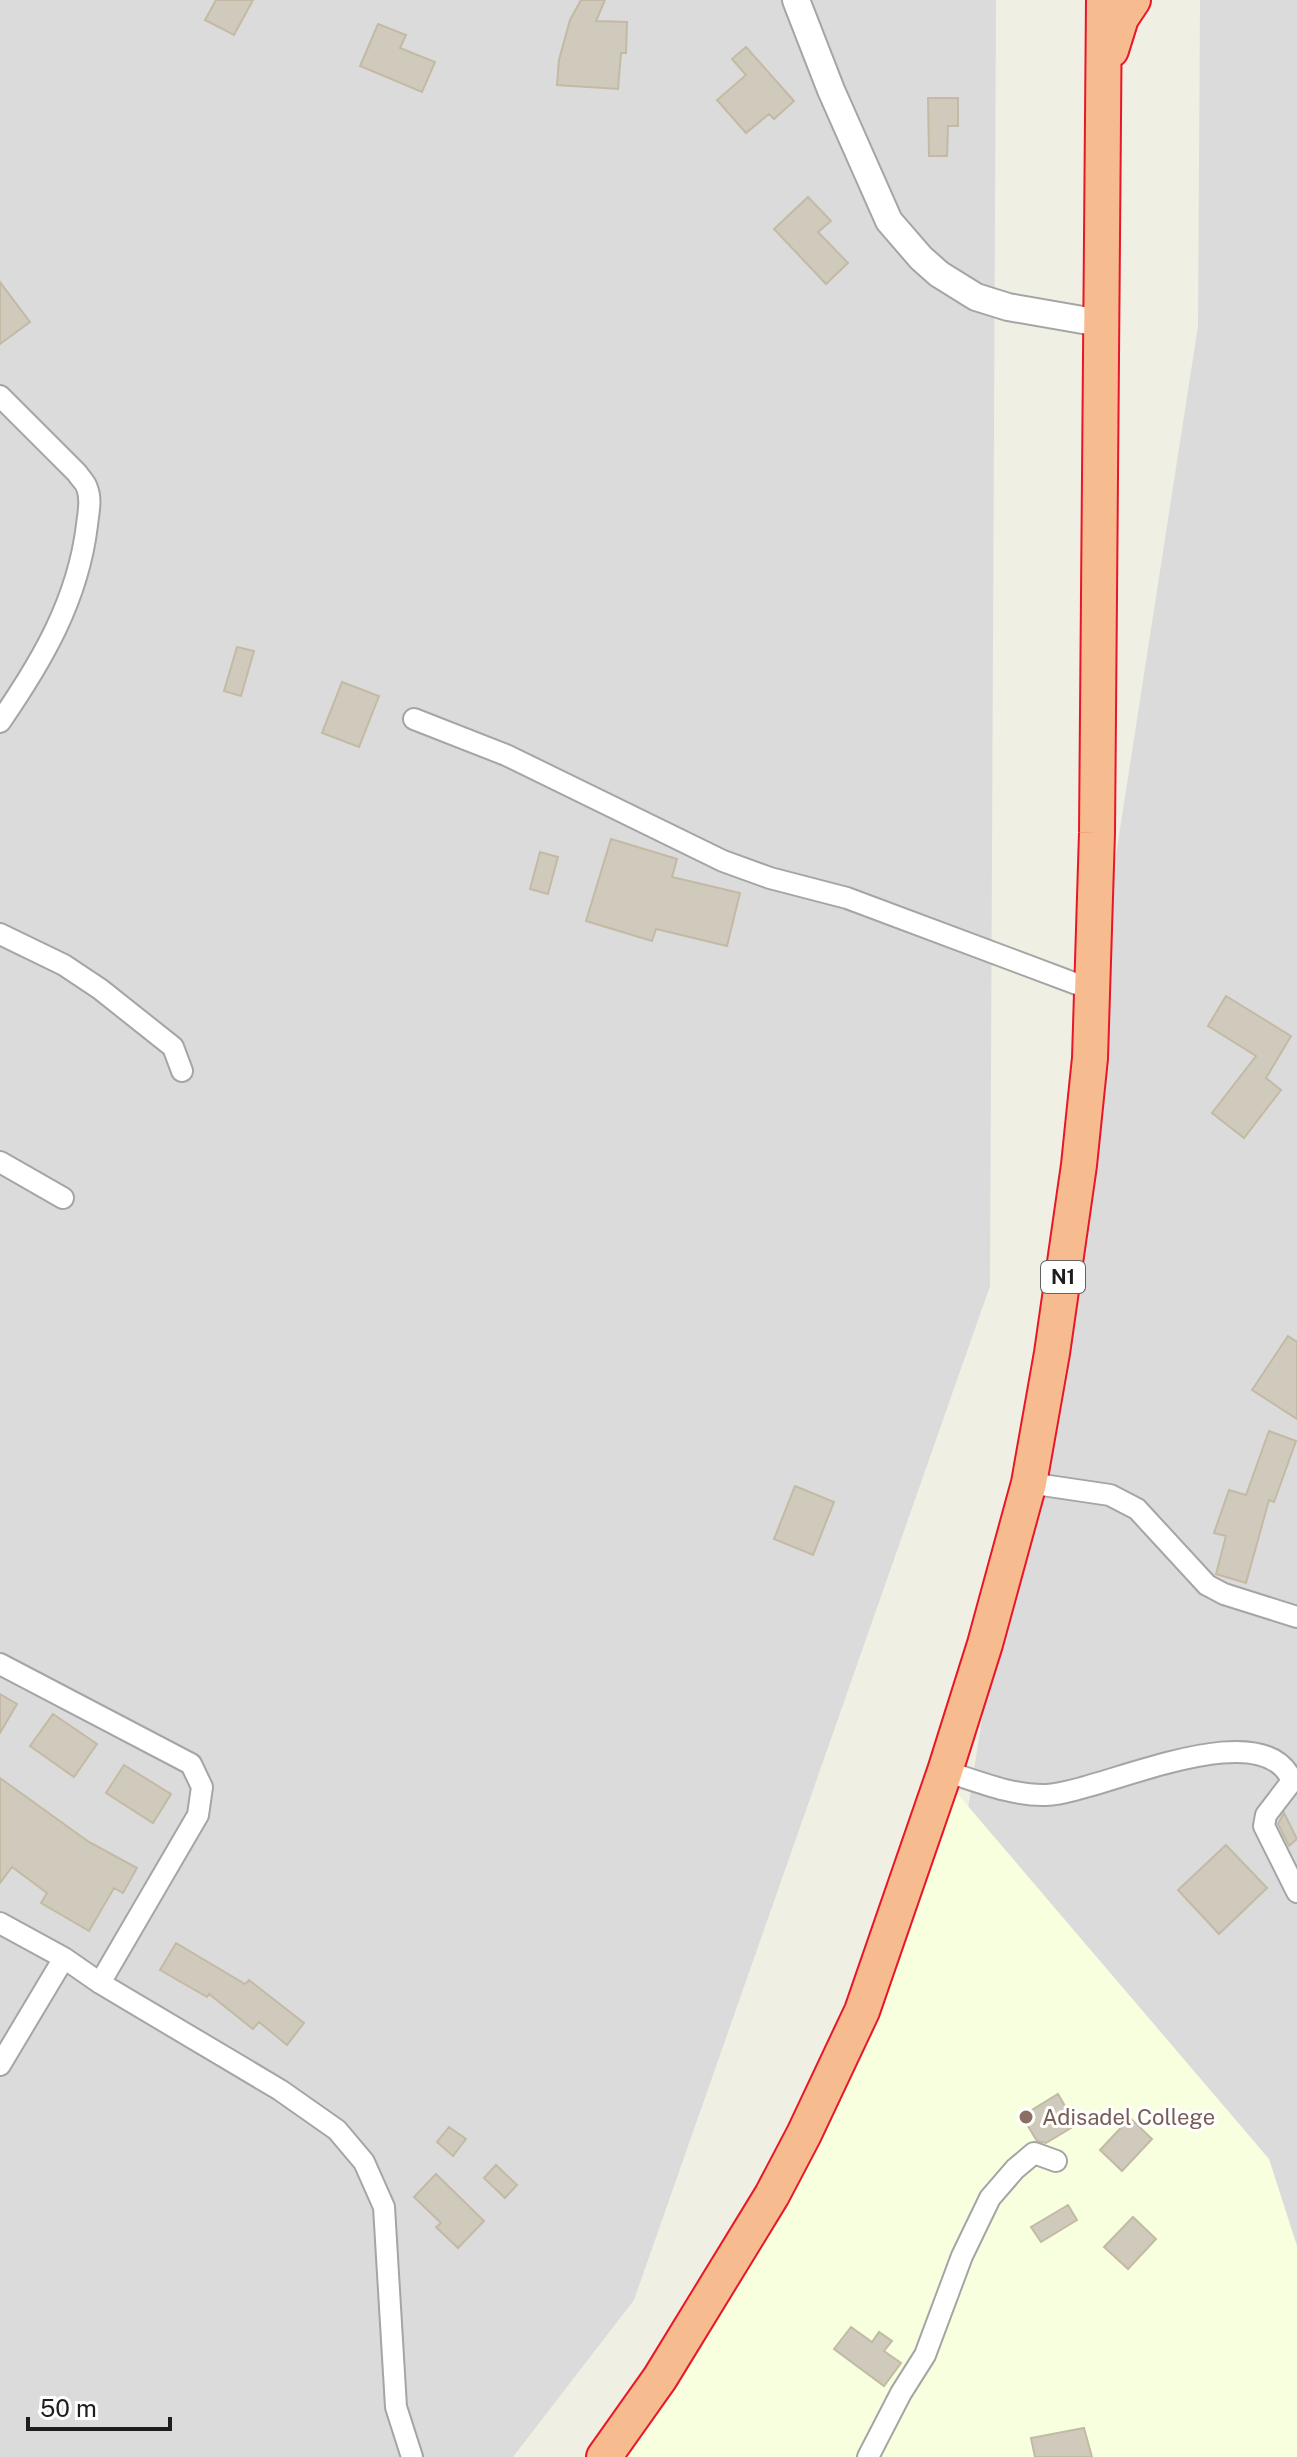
<svg xmlns="http://www.w3.org/2000/svg" width="1297" height="2457" font-family="'Public Sans',sans-serif">
	<style>
		.residential { fill: #dcdbdb }
		.education { fill: #f7ffde }
		.building { fill: #d0cabc; stroke: #c3baa5; stroke-width: 2 }
		.lines { fill: none; stroke-linecap: round; stroke-linejoin: round }
		.minor-casing { stroke: #a5a5a5; stroke-width: 24 }
		.tertiary-casing { stroke: #a5a5a5; stroke-width: 30 }
		.trunk-casing { stroke: #e91628; stroke-width: 38 }
		.minor { stroke: #fff; stroke-width: 20 }
		.tertiary { stroke: #fff; stroke-width: 26 }
		.trunk { stroke: #f6bc90; stroke-width: 34 }
		.education-dot { fill: #8d6e63; stroke: #fff; stroke-width: 3 }
		.labels { text-anchor: middle; dominant-baseline: central; stroke-width: 6; stroke-linejoin: round; paint-order: stroke }
		.shield { fill: #fff; stroke: #626262; stroke-width: 2 }
		.shield-label { font-size: 20px; font-weight: bold; fill: #1e1e1e }
		.education-label { font-size: 22px; fill: #785e54; stroke: #fff; text-anchor: start }
	</style>
	<rect width="100%" height="100%" fill="#f0efe4"/>
	<path class="residential" d="M0,0H996L990,1286L634,2300L513,2457H0Z
		M1200,0H1297V2457H643L912,2170L1198,326Z"/>
	<path class="education" d="M955,1791L1269,2159L1297,2246V2457H620L846,2074Z"/>
	<path class="building" d="M216,0H253L234,35L205,20Z
		M581,0H605L596,21L627,22L626,53H621L618,89L557,85L559,60L570,20Z
		M378,24L406,35L400,48L435,62L422,92L360,66Z
		M746,47L794,101L774,119L769,114L746,133L717,100L746,75L732,59Z
		M928,98H958V126H948L947,156H929Z
		M808,197L831,221L818,232L848,263L826,284L774,229Z
		M0,282L30,322L0,344Z
		M237,647L254,651L241,696L224,691Z
		M342,682L379,696L359,747L322,733Z
		M611,839L677,859L672,877L740,893L727,946L656,929L652,941L586,921Z
		M540,852L558,857L548,894L530,889Z
		M1226,996L1291,1036L1266,1078L1281,1090L1244,1138L1212,1113L1256,1056L1208,1026Z
		M1288,1336L1297,1342V1419L1252,1390Z
		M1269,1431L1296,1441L1274,1502L1269,1500L1246,1583L1216,1574L1226,1536L1214,1533L1229,1490L1246,1495Z
		M795,1486L834,1502L813,1555L774,1539Z
		M0,1694L17,1704L0,1733Z
		M53,1714L97,1744L74,1777L30,1746Z
		M124,1765L171,1794L153,1823L106,1793Z
		M0,1778L89,1842L137,1868L123,1893L114,1888L89,1931L41,1903L47,1893L12,1867L0,1883Z
		M1284,1813L1297,1839L1289,1846L1278,1824Z
		M1226,1845L1267,1888L1219,1934L1178,1890Z
		M176,1943L245,1984L249,1980L304,2023L287,2045L259,2022L253,2029L209,1994L207,1997L160,1970Z
		M1058,2094L1076,2125L1046,2143L1037,2141L1022,2116Z
		M1130,2118L1152,2139L1122,2171L1100,2150Z
		M449,2127L466,2139L453,2156L437,2142Z
		M496,2165L517,2185L505,2198L484,2178Z
		M436,2174L484,2221L458,2248L436,2227L441,2223L414,2197Z
		M1068,2205L1077,2220L1041,2242L1031,2227Z
		M1133,2217L1156,2239L1128,2269L1104,2247Z
		M851,2327L872,2342L879,2332L892,2341L884,2351L901,2363L884,2386L834,2349Z
		M1084,2428L1092,2457H1035L1031,2438Z"/>
	<g class="lines">
		<g class="minor-casing">
			<path id="minor" d="M0,396L77,473C80,478 86,483 87,488C92,500 88,514 87,525C78,600 42,661 0,722
				M414,719L506,755L723,861L770,878L847,898L1090,989
				M0,934L64,965L100,989L173,1047L182,1071
				M0,1162L63,1198
				M1029,1483L1110,1495L1137,1509L1207,1585L1224,1594L1297,1617
				M0,1664L191,1764L202,1787L198,1815L100,1983
				M945,1771C977,1781 1012,1796 1046,1795C1099,1793 1263,1709 1292,1781L1266,1815L1264,1826L1297,1892
				M0,1923L64,1958L100,1983L280,2090L337,2130L364,2162L384,2207L396,2407L412,2457
				M0,2065L64,1958
				M868,2457L901,2393L925,2355L962,2256L990,2198L1015,2169L1034,2153L1056,2161"/>
		</g>
		<g class="tertiary-casing">
			<path id="tertiary" d="M796,0L831,90L889,221L921,258L939,274L976,297L1008,307L1100,323"/>
		</g>
		<g class="trunk-casing">
			<path id="trunk" d="M1111,50L1121,18L1133,0
				M604,2457L660,2378L772,2195L804,2134L862,2011L945,1771L985,1644L1029,1483L1052,1353L1079,1165L1090,1058L1097,833L1104,0"/>
		</g>
		<use href="#minor" class="minor"/>
		<use href="#tertiary" class="tertiary"/>
		<use href="#trunk" class="trunk"/>
	</g>
	<circle class="education-dot" cx="1026" cy="2117" r="8"/>
	<g class="labels">
		<rect class="shield" x="1041" y="1261" width="44" height="32" rx="6"/>
		<g class="shield-label">
			<text x="1063" y="1277">N1</text>
		</g>
		<g class="education-label">
			<text x="1042" y="2117">Adisadel College</text>
		</g>
	</g>
	<path d="M28 2417v12h142v-12" fill="none" stroke="#1e1e1e" stroke-width="4"/>
	<text x="40" y="2417" font-size="24" fill="#1e1e1e" stroke="#ffffff" stroke-width="6" paint-order="stroke">50 m</text>
</svg>
